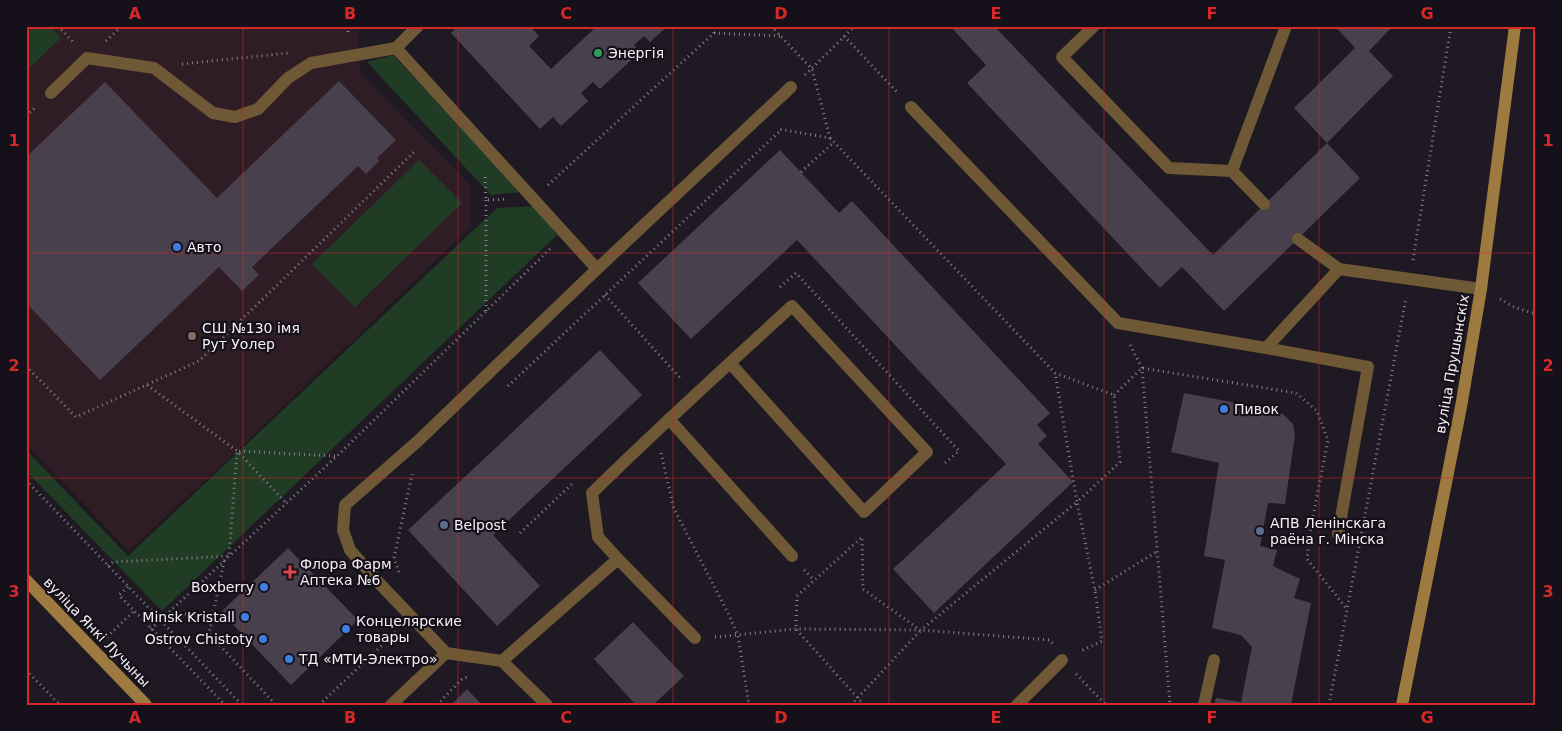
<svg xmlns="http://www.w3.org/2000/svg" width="1562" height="731" font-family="'DejaVu Sans',sans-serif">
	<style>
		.education { fill: #2e1d24 }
		.green { fill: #203c24 }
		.building { fill: #48414d }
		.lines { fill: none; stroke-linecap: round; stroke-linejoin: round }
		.path { stroke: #87828b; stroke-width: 3; stroke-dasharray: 1 4; stroke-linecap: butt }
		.lane { stroke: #6e5835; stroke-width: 12 }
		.secondary { stroke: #9d7a3f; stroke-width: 12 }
		.grid { fill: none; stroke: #d62828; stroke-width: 1; stroke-opacity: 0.55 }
		.leisure-dot { fill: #2e9e5b; stroke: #16101a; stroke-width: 2 }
		.shop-dot { fill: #3f7fe0; stroke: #16101a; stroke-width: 2 }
		.education-dot { fill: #8d6e63; stroke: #16101a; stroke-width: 2 }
		.service-dot { fill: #5c6f8a; stroke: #16101a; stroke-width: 2 }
		.health-dot { fill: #e0444e; stroke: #16101a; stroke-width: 2 }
		.labels { text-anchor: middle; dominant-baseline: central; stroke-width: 4.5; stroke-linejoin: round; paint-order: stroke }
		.poi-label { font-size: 14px; fill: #f5f1f8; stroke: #16101a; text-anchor: start }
		.street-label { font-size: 14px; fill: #f5f1f8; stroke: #16101a }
		.neatline { fill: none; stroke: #d62828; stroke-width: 2 }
		.grid-label { font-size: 16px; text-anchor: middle; font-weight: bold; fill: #d62828 }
	</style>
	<rect width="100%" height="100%" fill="#1f1923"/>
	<path class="education" d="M26,26H358L360,72L470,185V228L237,451L129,551L26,444Z"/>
	<path class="green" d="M34,26H50L61,38L26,71V34Z
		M393,55L522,192L491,195L367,62Z
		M419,160L462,203L355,307L312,264Z
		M534,206L557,235L162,611L26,471V450L128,556L497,208Z"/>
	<path class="building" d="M458,26H530L539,36L529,46L551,69L597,26H668L650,42L644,36L634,45L640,52L600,89L593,82L581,93L588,101L561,126L553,117L540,129L451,33Z
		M950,26H994L1213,255L1327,143L1360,178L1224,311L1182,267L1160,288L967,83L986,65Z
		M1335,26H1393L1369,51L1393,76L1327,143L1294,108L1355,48Z
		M339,81L396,140L377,158L379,161L366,174L358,166L252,267L259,275L242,291L219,267L100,380L26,303V157L105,82L217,198Z
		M780,150L839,213L852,201L1050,413L1037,425L1047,436L1038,444L1073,482L934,613L893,569L1006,464L797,240L691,339L638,283Z
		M600,350L642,395L493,535L540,586L497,626L408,530Z
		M1184,393L1273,410L1283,414L1293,424L1295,435L1285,504L1268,503L1260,546L1277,550L1273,566L1300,579L1294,598L1311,603L1291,705H1214L1216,698L1241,702L1252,647L1241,635L1212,628L1225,560L1204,556L1219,463L1171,452Z
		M288,548L358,620L291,685L221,612Z
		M633,622L684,676L653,705H636L594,659Z
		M467,689L482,705H451Z"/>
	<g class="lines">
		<path class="path" d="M58,26L75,44
			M348,26V36
			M771,26L812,69L830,138L779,129
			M714,33L780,36
			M844,36L897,92
			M106,41L122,26
			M182,64L288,53
			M805,75L855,26
			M26,116L37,106
			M830,138L1055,373L1114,395L1120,462L1077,502L1055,373
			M801,172L834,142
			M485,177L486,200L507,199
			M548,185L714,33V26
			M1413,260L1451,26
			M780,287L796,273L959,451L945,463
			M605,295L682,380
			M1500,299L1514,307L1536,314
			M486,311V200
			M1130,345L1142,368L1170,705
			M26,366L76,417L199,361L416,150
			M147,385L237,451L286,503
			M508,386L781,130
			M1114,395L1142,368L1296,393L1317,411L1328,440L1311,527L1307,559L1347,609
			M661,453L674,509L728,613L738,636L749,705
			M26,480L242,705
			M520,533L574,482
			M224,561L209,634L276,705
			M108,566L113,562L229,556L237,451L336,456
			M804,570L814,580
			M399,572L394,558L412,474
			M128,587L119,595L225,705
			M1095,590L1156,552
			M170,612L213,618
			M151,629L337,456L551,248
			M107,637L134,611
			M715,637L796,629L921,630L1077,502L1095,591L1102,641L1079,652
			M26,670L60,705
			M1076,674L1106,705
			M319,705L397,631
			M437,705L462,679L467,677
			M851,705L921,630L1050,640L1053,644
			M864,705L796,629L797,596L862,537L863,589L920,630
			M1329,705L1406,298"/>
		<path class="lane" d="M1094,26L1062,57L1169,168L1232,171L1264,204
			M396,48L597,269
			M51,93L87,58L154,68L213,113L235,117L258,109L288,78L311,63L396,48L418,26
			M911,107L1118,323L1266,348L1339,269
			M1232,171L1286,26
			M1298,239L1339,269L1481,289
			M1266,348L1368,367L1338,534
			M669,419L792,556
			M618,559L695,638
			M446,653L502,661L547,705
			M502,661L618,559L598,537L592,493C657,429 725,367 792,306L927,452L864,512L730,363
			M391,705L446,653L380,584L350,550L343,530L345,505L418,441L597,269L791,87
			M1017,705L1062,660
			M1204,705L1214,660"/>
		<path class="secondary" d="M26,580L146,705
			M1402,705L1461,407L1481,289L1515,26"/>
	</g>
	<path class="grid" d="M243,26V705M458,26V705M673,26V705M889,26V705M1104,26V705M1319,26V705M26,253H1536M26,478H1536"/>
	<circle class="leisure-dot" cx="598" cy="53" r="5"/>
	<g class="shop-dot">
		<circle cx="177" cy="247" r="5"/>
		<circle cx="1224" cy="409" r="5"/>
		<circle cx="264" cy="587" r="5"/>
		<circle cx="245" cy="617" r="5"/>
		<circle cx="346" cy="629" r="5"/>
		<circle cx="263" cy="639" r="5"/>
		<circle cx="289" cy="659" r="5"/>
	</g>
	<circle class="education-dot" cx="192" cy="336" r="5"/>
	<g class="service-dot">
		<circle cx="444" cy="525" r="5"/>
		<circle cx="1260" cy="531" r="5"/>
	</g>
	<path class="health-dot" d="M287.5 564.5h5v5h5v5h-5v5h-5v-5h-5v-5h5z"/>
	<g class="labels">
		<g class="poi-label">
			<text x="608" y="53">Энергія</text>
			<text x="187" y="247">Авто</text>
			<text x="202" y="328">СШ №130 імя<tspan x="202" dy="16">Рут Уолер</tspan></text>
			<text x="1234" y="409">Пивок</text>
			<text x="1270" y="523">АПВ Ленінскага<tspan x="1270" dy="16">раёна г. Мінска</tspan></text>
			<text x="454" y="525">Belpost</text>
			<text x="300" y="564">Флора Фарм<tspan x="300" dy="16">Аптека №6</tspan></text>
			<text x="254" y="587" text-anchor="end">Boxberry</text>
			<text x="235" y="617" text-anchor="end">Minsk Kristall</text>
			<text x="356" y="621">Концелярские<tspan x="356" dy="16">товары</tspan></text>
			<text x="253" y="639" text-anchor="end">Ostrov Chistoty</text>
			<text x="299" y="659">ТД «МТИ-Электро»</text>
		</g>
		<g class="street-label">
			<text transform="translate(1452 364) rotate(-80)">вуліца Прушынскіх</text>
			<text transform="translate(97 632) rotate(46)">вуліца Янкі Лучыны</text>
		</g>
	</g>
	<rect width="1562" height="731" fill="none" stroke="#16101a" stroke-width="55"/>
	<rect x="28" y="28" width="1506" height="676" class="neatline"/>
	<g class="grid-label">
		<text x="135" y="19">A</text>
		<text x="350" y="19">B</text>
		<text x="566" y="19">C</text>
		<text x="781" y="19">D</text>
		<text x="996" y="19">E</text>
		<text x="1212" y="19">F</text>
		<text x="1427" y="19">G</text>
		<text x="14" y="146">1</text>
		<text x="1548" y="146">1</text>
		<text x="14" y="371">2</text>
		<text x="1548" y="371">2</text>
		<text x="14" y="597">3</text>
		<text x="1548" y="597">3</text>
		<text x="135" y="723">A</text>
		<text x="350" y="723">B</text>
		<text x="566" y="723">C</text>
		<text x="781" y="723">D</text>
		<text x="996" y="723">E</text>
		<text x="1212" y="723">F</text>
		<text x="1427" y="723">G</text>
	</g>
</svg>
